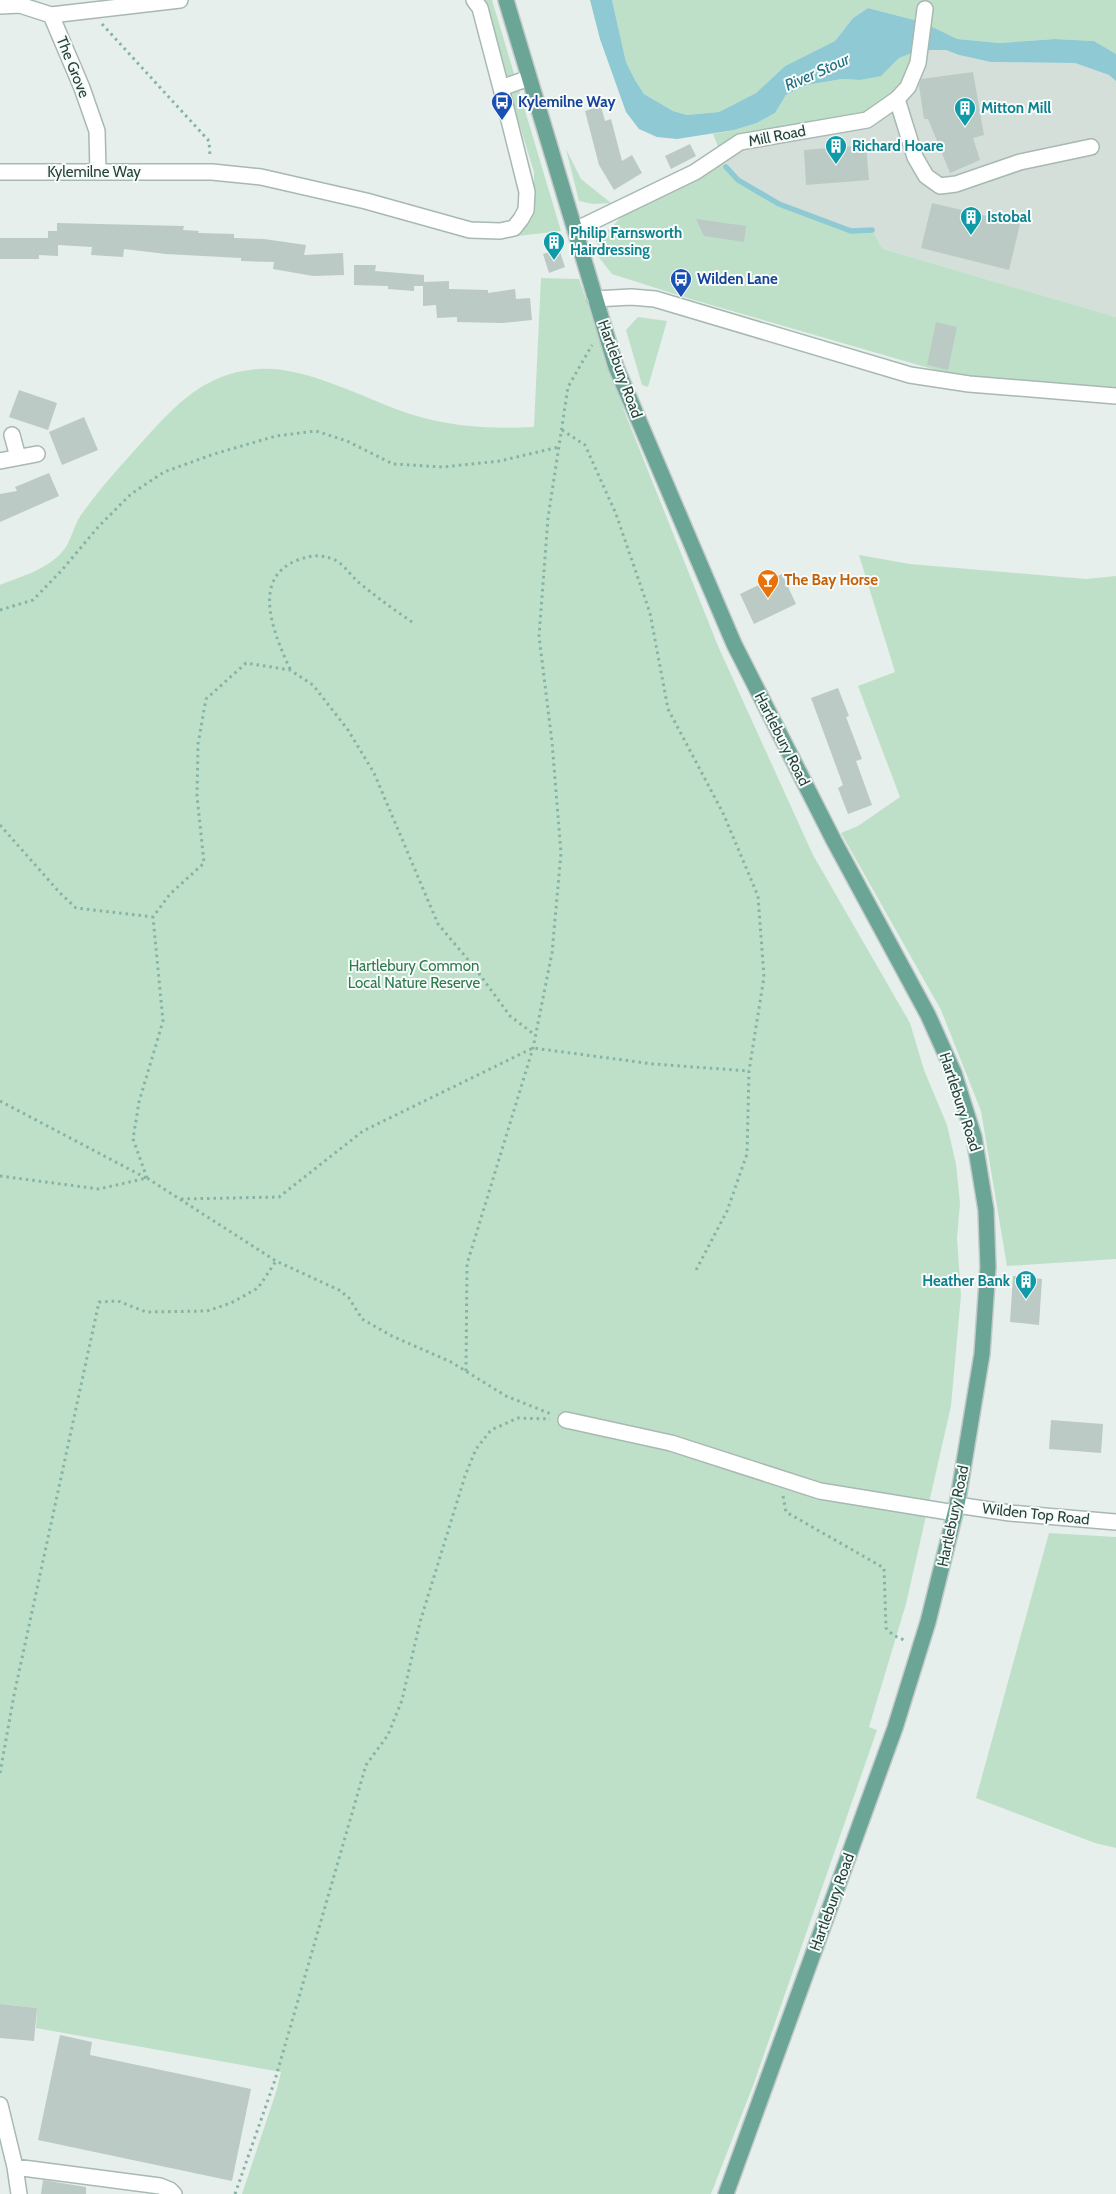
<svg xmlns="http://www.w3.org/2000/svg" width="1116" height="2194" font-family="Cabin,sans-serif">
	<style>
		.built { fill: #d4dfda }
		.green { fill: #bfe0c8 }
		.water { fill: #8ec9d4 }
		.lines { fill: none; stroke-linecap: round; stroke-linejoin: round }
		.stream { stroke: #8ec9d4; stroke-width: 5.5 }
		.building { fill: #bbcac4 }
		.minor-casing { stroke: #a8b8b2; stroke-width: 18 }
		.major-casing { stroke: #c2cac8; stroke-width: 18 }
		.path { stroke: #86b3a5; stroke-width: 3; stroke-dasharray: 2.5 4; stroke-linecap: butt }
		.minor { stroke: #fff; stroke-width: 15 }
		.major { stroke: #6aa596; stroke-width: 15 }
		.labels { text-anchor: middle; dominant-baseline: central; stroke-width: 4; stroke-linejoin: round; paint-order: stroke }
		.street-label { font-size: 15px; fill: #24423a; stroke: #f7fbf9 }
		.transit-label { font-size: 15px; font-weight: bold; fill: #164399; stroke: #f7fbf9; text-anchor: start }
		.culture-label { font-size: 15px; font-weight: bold; fill: #0d838f; stroke: #f7fbf9; text-anchor: start }
		.food-label { font-size: 15px; font-weight: bold; fill: #c56008; stroke: #f7fbf9; text-anchor: start }
		.park-label { font-size: 15px; fill: #2d7a4b; stroke: #f7fbf9 }
		.water-label { font-size: 16px; font-style: italic; fill: #1c6f80; stroke: #f7fbf9 }
	</style>
	<rect width="100%" height="100%" fill="#e6efeb"/>
	<path class="built" d="M919,50H946L959,55L991,62L1075,63L1109,75L1116,81V317L883,249L872,230L851,231L779,204L738,180L726,167L721,154Z"/>
	<path class="green" d="M485,0H492L561,231L518,236L534,210V172L511,97Z
		M612,0H1116V54L1094,41L1055,39L999,43L955,39L922,22L868,8L853,18L835,41L785,66L756,93L719,112L687,115L673,111L644,94L635,80L626,62Z
		M919,50L918,63L882,109L753,139L721,154L726,167L738,180L779,204L851,231L872,230L883,249L1116,317V396L1030,390L946,373L687,298L612,274L598,256L596,237L611,228L636,201L721,154L713,134L734,130L757,123L775,113L786,95L808,85L842,79L860,80L891,67L899,57Z
		M566,149L581,179L611,203L593,204L579,201Z
		M541,278L579,279L625,413L718,646L813,855L910,1023L924,1070L947,1125L956,1164L960,1203L957,1238L961,1295L951,1406L906,1604L869,1727L877,1730L754,2083L711,2194H242L277,2089L281,2072L36,2028L37,2008L0,2004V585C22,576 46,570 62,552C72,541 73,526 81,515C97,492 115,472 134,451C170,411 201,372 259,369C307,366 364,399 410,414C451,427 490,429 533,427L534,426Z
		M638,317L667,321L648,387L642,385L626,330Z
		M859,555L910,564L1086,579L1116,576V1259L1007,1266L981,1111L941,1010L841,833L858,826L900,797L858,686L895,672Z
		M1049,1533L1116,1537V1848L1095,1843L976,1798Z"/>
	<path class="water" d="M590,0H612L626,62L635,80L644,94L673,111L687,115L719,112L756,93L785,66L835,41L853,18L868,8L922,22L957,39L999,43L1055,39L1094,41L1116,54V81L1109,75L1075,63L991,62L959,55L946,50H919L899,58L881,76L860,80L842,79L807,85L786,95L775,113L757,123L734,130L677,139L657,137L639,129L626,112L600,39Z"/>
	<g class="lines">
		<path class="stream" d="M726,167L738,180L779,204L851,231L872,230"/>
	</g>
	<path class="building" d="M973,72L984,135L973,138L980,160L950,173L928,119H924L919,86L921,79Z
		M601,106L605,121L611,119L622,161L632,155L642,173L614,190L599,165L585,111Z
		M690,144L696,156L671,169L665,156Z
		M866,145L869,180L806,185L804,150Z
		M932,203L1020,224L1009,270L921,248Z
		M696,219L746,226L744,242L704,236Z
		M57,223L184,226L183,230L199,231L198,233L234,234V238L264,239L306,245L304,255L343,253L344,275L313,276L273,269L274,262L241,261V258L166,254L124,249L123,257L91,255L92,247L58,245V256L39,255V259H0V238H48V231H57Z
		M559,249L565,267L549,273L543,254Z
		M354,265H376L375,271L424,275V282L449,281V289L488,290V293L515,289L516,299L530,298L532,320L502,323L457,322V317L437,318L436,305L423,306V286H414V291L388,289V286L354,285Z
		M936,322L957,327L948,370L927,365Z
		M19,390L57,403L48,430L9,417Z
		M84,417L98,450L62,465L49,432Z
		M49,473L59,496L0,522V494L17,491L15,487Z
		M782,574L796,604L754,624L740,594Z
		M838,688L849,716L846,717L862,759L856,761L872,805L848,814L838,788L843,785L811,698Z
		M1013,1276L1042,1279L1039,1325L1010,1322Z
		M1051,1420L1103,1424L1101,1453L1049,1449Z
		M0,2004L37,2008L34,2041L0,2038Z
		M60,2035L92,2042L90,2055L251,2089L232,2181L38,2140Z
		M43,2180L86,2187V2194H41Z"/>
	<g class="lines">
		<g class="minor-casing">
			<path id="minor" d="M474,0L480,8L501,88L529,78
				M0,6L20,5L51,15L82,88L97,131L98,172
				M51,15L180,0
				M897,99L915,157L926,176L940,186L956,184L1020,162L1091,147
				M0,172H212L261,177L366,201L470,230L500,231L514,228L521,219L526,210L527,192L501,88
				M575,230L695,172L740,142L867,120L897,99L908,87L918,63L925,9
				M595,299L631,297L655,299L910,375L969,384L1116,396
				M12,435L18,457
				M0,461L37,454
				M566,1420L671,1443L820,1491L955,1513
				M957,1505L1010,1513L1116,1522
				M0,2105L15,2167L19,2194
				M15,2167L160,2186L170,2190L174,2194"/>
		</g>
		<g class="major-casing">
			<path id="major" d="M506,0L616,367L734,644L834,841L928,1015L954,1073L974,1137L986,1210L988,1267L982,1354L957,1505L928,1622L895,1728L726,2194"/>
		</g>
		<path class="path" d="M102,24L209,141L210,156
			M562,430L585,445L616,514L650,613L668,709L723,813L758,896L764,977L749,1071L747,1154L727,1211L695,1272
			M0,610L33,600L62,570L99,526L131,494L164,472L214,454L276,436L316,431L347,441L393,464L443,467L500,461L559,447
			M290,669C275,636 249,578 298,560C312,555 321,554 335,560C343,564 350,574 357,581C375,596 393,609 412,622
			M0,825L60,893L76,908L153,917
			M0,1101L146,1178
			M0,1176L99,1189L147,1178L276,1261L339,1290L349,1298L362,1319L392,1336L451,1362L506,1396L551,1414
			M147,1178L133,1139L139,1102L163,1021L153,917L170,894L204,863L197,796L198,744L206,699L246,663L290,670L313,685L348,730L374,773L438,924L475,968L510,1016L535,1035
			M181,1199L279,1197L363,1131L533,1048L653,1064L749,1071
			M466,1371L467,1264L533,1048L552,953L561,853L552,742L539,636L548,518L568,387L592,345
			M783,1496L786,1512L884,1568L886,1628L893,1635L906,1641
			M0,1773L14,1695L99,1302L118,1301L146,1312L207,1311L231,1303L258,1288L276,1261
			M235,2194L275,2080L366,1765L388,1735L402,1700L420,1622L465,1476L476,1449L491,1430L518,1418L550,1419"/>
		<use href="#minor" class="minor"/>
		<use href="#major" class="major"/>
	</g>
	<defs>
		<g id="bus-pin" transform="scale(1.125)"><path d="M0 17L-7.5 6A9.5 9.5 0 1 1 7.5 6Z" fill="#1a4fb4" stroke="#f7fbf9"/><path d="M-5-6H5V4H4V6H2V4H-2V6H-4V4H-5ZM-3.5-4V0h7V-4ZM-3.5 1.2v1.5H-2V1.2ZM2 1.2v1.5H3.5V1.2Z" fill="#fff"/></g>
		<g id="building-pin" transform="scale(1.125)"><path d="M0 17L-7.5 6A9.5 9.5 0 1 1 7.5 6Z" fill="#0f9aa8" stroke="#f7fbf9"/><path d="M-4-6H4V6H1V3H-1V6H-4ZM-2.5-4.3h1.7v1.8h-1.7ZM.8-4.3h1.7v1.8H.8ZM-2.5-1h1.7V.8h-1.7ZM.8-1h1.7V.8H.8Z" fill="#fff"/></g>
		<g id="bar-pin" transform="scale(1.125)"><path d="M0 17L-7.5 6A9.5 9.5 0 1 1 7.5 6Z" fill="#e8710a" stroke="#f7fbf9"/><path d="M-6-5H6L.8 .8V4.5H3.5V6h-7V4.5H-.8V.8Z" fill="#fff"/></g>
	</defs>
	<g fill-rule="evenodd">
		<use href="#bus-pin" x="502" y="102"/>
		<use href="#building-pin" x="965" y="108"/>
		<use href="#building-pin" x="836" y="146"/>
		<use href="#building-pin" x="971" y="217"/>
		<use href="#building-pin" x="554" y="242"/>
		<use href="#bus-pin" x="681" y="279"/>
		<use href="#bar-pin" x="768" y="580"/>
		<use href="#building-pin" x="1026" y="1281"/>
	</g>
	<g class="labels">
		<g class="street-label">
			<text transform="translate(73 67) rotate(68)">The Grove</text>
			<text transform="translate(777 136) rotate(-11)">Mill Road</text>
			<text x="94" y="172">Kylemilne Way</text>
			<text transform="translate(620 369) rotate(70)">Hartlebury Road</text>
			<text transform="translate(782 739) rotate(63)">Hartlebury Road</text>
			<text transform="translate(960 1102) rotate(72)">Hartlebury Road</text>
			<text transform="translate(1036 1514) rotate(6)">Wilden Top Road</text>
			<text transform="translate(953 1516) rotate(-78)">Hartlebury Road</text>
			<text transform="translate(832 1902) rotate(-70)">Hartlebury Road</text>
		</g>
		<g class="transit-label">
			<text x="518" y="102">Kylemilne Way</text>
			<text x="697" y="279">Wilden Lane</text>
		</g>
		<g class="culture-label">
			<text x="981" y="108">Mitton Mill</text>
			<text x="852" y="146">Richard Hoare</text>
			<text x="987" y="217">Istobal</text>
			<text x="570" y="233">Philip Farnsworth<tspan x="570" dy="17">Hairdressing</tspan></text>
			<text x="1010" y="1281" text-anchor="end">Heather Bank</text>
		</g>
		<g class="food-label">
			<text x="784" y="580">The Bay Horse</text>
		</g>
		<g class="park-label">
			<text x="414" y="966">Hartlebury Common<tspan x="414" dy="17">Local Nature Reserve</tspan></text>
		</g>
		<g class="water-label">
			<text transform="translate(817 72) rotate(-24)">River Stour</text>
		</g>
	</g>
</svg>
